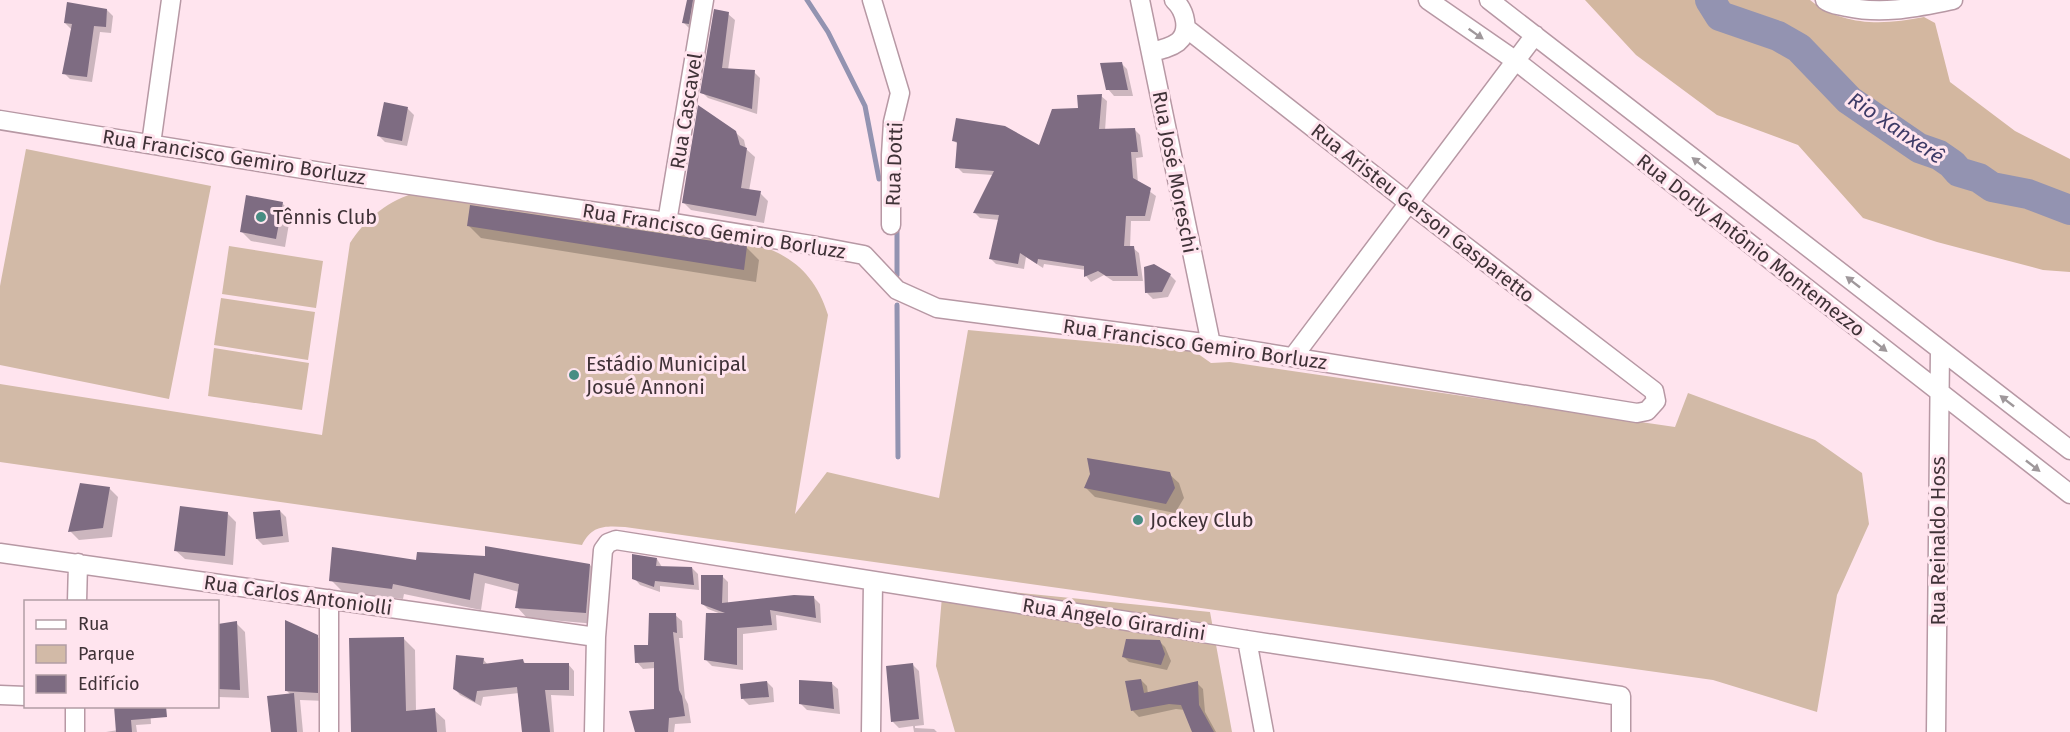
<svg xmlns="http://www.w3.org/2000/svg" width="2070" height="732" font-family="'Fira Sans',sans-serif">
	<style>
		.green { fill: #d2baa7 }
		.forest { fill: #d3b7a0 }
		.shadow { fill: #0003 }
		.lines { fill: none; stroke-linecap: round; stroke-linejoin: round }
		.stream { stroke: #9393b1; stroke-width: 5 }
		.river { stroke: #9393b1; stroke-width: 30 }
		.building { fill: #7e6c82 }
		.minor-casing { stroke: #b798a4; stroke-width: 21 }
		.minor { stroke: #fff; stroke-width: 18 }
		.oneway { fill: #9f989b }
		.poi-dot { fill: #488d83; stroke: #ffe4ee; stroke-width: 2 }
		.labels { text-anchor: middle; dominant-baseline: central; stroke-width: 6; stroke-linejoin: round; paint-order: stroke }
		.street-label { font-size: 20px; fill: #3f3237; stroke: #ffe4ee }
		.poi-label { font-size: 20px; fill: #3f3237; stroke: #ffe4ee; text-anchor: start }
		.water-label { font-size: 21px; font-style: italic; fill: #3e3b67; stroke: #ffe4ee }
	</style>
	<rect width="100%" height="100%" fill="#ffe4ee"/>
	<path class="green" d="M26,149L211,186L169,399L0,365V286Z
		M418,192L748,242C790,253 815,273 828,315L795,514L827,472L939,498L968,330L1194,351L1211,363L1230,362L1675,427L1688,393L1815,440L1862,473L1869,524L1837,595L1817,712L1713,680L625,527C605,526 592,525 582,545L0,462V384L322,435L350,243C366,218 389,200 418,192Z
		M229,246L323,261L316,308L222,294Z
		M221,298L315,312L308,360L214,345Z
		M214,348L309,363L302,410L208,396Z
		M943,585L1210,612L1232,732H955L936,666Z"/>
	<path class="forest" d="M1585,0H1810C1843,27 1885,25 1924,17L1935,23L1950,82L2015,131L2070,159V272L2043,270L1937,242L1863,218L1798,145L1717,115L1636,55Z"/>
	<path class="shadow" d="M688,0H708L693,32L684,23Z
		M107,10L113,16L111,33L100,32L92,82L70,79L64,73L71,29L65,23Z
		M728,14L735,20L728,70L754,72L760,78L757,114L708,98L702,92Z
		M1121,63L1127,69L1133,96H1114L1108,89Z
		M1101,96L1107,101L1105,131L1135,130L1140,135L1143,157L1136,158L1138,183L1156,196L1150,221H1131L1130,248H1133L1139,253L1143,281H1113L1104,275L1091,282L1086,276V270L1044,264L1043,268L1026,257L1024,269L996,264L991,259L999,220L980,218L975,213L993,175L963,173L957,167L959,145L954,141L1039,147L1079,110Z
		M385,104L408,109L414,115L407,146L385,142L379,136Z
		M735,132L744,140L746,149L755,157L749,191L760,193L768,201L764,223L691,210L683,202Z
		M282,203L291,212L285,247L251,241L242,232Z
		M468,225L747,248L759,260L756,282L481,238Z
		M1170,275L1176,281L1168,297L1153,299L1147,293Z
		M1169,474L1179,483L1184,498L1175,513L1095,497L1086,488Z
		M109,488L118,497L112,537L79,540L70,531Z
		M280,511L286,517L289,542L263,545L257,539Z
		M227,513L236,522L233,565L185,559L175,550Z
		M657,559L662,567L692,568L698,574L699,590L660,586V592L640,585L634,578Z
		M417,561L590,565L601,576L596,624L527,618L517,607L519,592L485,583L481,610L404,594L403,599L342,591L331,580Z
		M722,576L728,582V604L814,598L820,604L821,623L776,615L777,630L743,634V670L712,666L706,660L721,614L708,609L702,603Z
		M675,615L682,621L683,638H679L685,698L688,704L691,723L675,724L674,732H636L656,711L655,668L643,669L637,662Z
		M236,623L245,632L249,698L218,697V625Z
		M317,636L326,646V701L300,700L303,732H272L291,695L286,690Z
		M404,639L415,650L416,711L434,710L445,720L446,732H356Z
		M1159,641L1165,647L1171,661L1167,670L1129,662L1123,656Z
		M483,659L488,665L523,661L527,665L568,664L574,671V696L551,695L554,732H526L519,693L483,697L481,706L460,695L454,688Z
		M913,665L919,671L924,725L915,726V728L934,729L937,732H914L913,726L899,728L893,722Z
		M1141,680L1147,686L1148,694L1197,683L1203,689L1205,712L1216,732H1194L1185,710L1176,709L1139,717L1133,711Z
		M767,682L773,688L774,702L749,705L743,699Z
		M831,683L838,689L840,714L807,710L801,704Z
		M116,706H150L151,724L136,725L137,732H106L118,730Z"/>
	<g class="lines">
		<path class="stream" d="M807,0L828,32L865,106L879,179
			M897,227V275
			M897,305L898,457"/>
		<path class="river" d="M1710,0L1720,16L1778,36L1799,48L1849,100L1919,148L1939,155L1952,164L1959,172L1979,178L1992,187L2028,194L2070,210"/>
	</g>
	<path class="building" d="M687,0H693L689,24L682,23Z
		M67,2L107,9L106,27L94,26L87,77L62,74L72,24L64,23Z
		M714,9L729,12L722,68L755,70L752,109L700,93Z
		M1122,62L1128,90H1106L1100,63Z
		M1102,94L1099,129L1135,128L1138,152H1131L1133,178L1151,188L1145,216H1126L1124,246H1134L1138,276H1106L1098,271L1084,277V266L1038,259L1037,264L1020,253L1018,264L989,259L999,215L973,213L994,171L955,168L957,142L952,141L956,118L1005,126L1039,145L1052,109L1078,108L1077,95Z
		M384,102L408,107L402,141L377,136Z
		M698,105L736,131L740,145L747,148L741,188L761,191L756,216L682,203Z
		M246,195L283,202L276,239L240,232Z
		M470,205L747,246L744,270L467,226Z
		M1154,264L1171,274L1162,292L1145,293L1144,267Z
		M1087,458L1170,472L1175,488L1166,504L1084,488L1090,474Z
		M80,483L110,487L103,528L68,532Z
		M180,506L228,512L225,556L174,551Z
		M280,510L283,536L256,539L253,512Z
		M485,546L590,564L586,613L515,608L519,584L474,573L470,600L393,584L392,589L329,581L332,547L416,560L417,552L485,556Z
		M632,554L657,558L656,566L692,567L694,585L655,581L654,587L632,579Z
		M701,575H723L722,603L794,595L814,596L816,618L770,610L772,625L737,628V665L704,660L706,613H725L701,604Z
		M649,613H676L677,633L673,632L679,690L682,696L685,716L669,718L668,732H635L629,711L654,709V662L635,663L634,645H648Z
		M285,620L318,635V693L285,691Z
		M237,621L240,690L218,689V624Z
		M404,637L406,711L435,708L437,732H351L349,638Z
		M1126,639L1160,640L1165,654L1161,665L1122,657Z
		M456,655L484,658L483,664L523,659L524,663H569V690H545L550,732H522L517,687L477,691L475,702L453,689Z
		M913,663L919,719L891,722L886,666Z
		M1141,679L1144,693L1198,681L1199,705L1214,732H1192L1181,705L1169,704L1131,711L1125,681Z
		M799,680L832,682L834,709L799,704Z
		M767,681L769,697L741,699L740,684Z
		M294,693L297,732H271L267,696Z
		M114,706H166L167,717L131,720L132,732H116Z"/>
	<g class="lines">
		<g class="minor-casing">
			<path id="minor" d="M872,0L900,93L893,122L891,155V225
				M1140,0L1211,344
				M1428,0L1516,61L2070,494
				M1489,0L2070,450
				M1825,0C1831,5 1839,5 1847,7C1884,15 1917,7 1953,0
				M1151,52C1160,50 1170,48 1178,42C1191,31 1185,10 1174,0
				M0,120L334,174L667,222L811,245L864,255L897,290L937,308L1211,344L1637,413L1647,411L1656,401L1654,391L1409,203L1186,28
				M151,144L171,0
				M667,222L704,0
				M1293,357L1535,35
				M0,553L596,637
				M329,599V732
				M77,602L78,563
				M1247,640L1264,732
				M0,695L26,696
				M75,732V706
				M594,732L596,637L603,550L608,543L616,540L1247,640L1621,696V732
				M871,732L873,582
				M1936,732L1940,350"/>
		</g>
		<use href="#minor" class="minor"/>
	</g>
	<defs><path id="oneway-solid" d="M-6-.8H1V-3.2L6.5 0L1 3.2V.8H-6Z" transform="scale(1.5)"/></defs>
	<g class="oneway">
		<use href="#oneway-solid" transform="translate(1476 34) rotate(35)"/>
		<use href="#oneway-solid" transform="translate(1699 163) rotate(-142)"/>
		<use href="#oneway-solid" transform="translate(1853 282) rotate(-142)"/>
		<use href="#oneway-solid" transform="translate(1880 346) rotate(38)"/>
		<use href="#oneway-solid" transform="translate(2007 401) rotate(-142)"/>
		<use href="#oneway-solid" transform="translate(2033 466) rotate(38)"/>
	</g>
	<g class="poi-dot">
		<circle cx="261" cy="217" r="6"/>
		<circle cx="574" cy="375" r="6"/>
		<circle cx="1138" cy="520" r="6"/>
	</g>
	<g class="labels">
		<g class="street-label">
			<text transform="translate(686 111) rotate(-81)">Rua Cascavel</text>
			<text transform="translate(234 157) rotate(9)">Rua Francisco Gemiro Borluzz</text>
			<text transform="translate(894 164) rotate(-88)">Rua Dotti</text>
			<text transform="translate(1175 172) rotate(79)">Rua José Moreschi</text>
			<text transform="translate(1423 213) rotate(38)">Rua Aristeu Gerson Gasparetto</text>
			<text transform="translate(714 231) rotate(9)">Rua Francisco Gemiro Borluzz</text>
			<text transform="translate(1751 245) rotate(38)">Rua Dorly Antônio Montemezzo</text>
			<text transform="translate(1195 344) rotate(8)">Rua Francisco Gemiro Borluzz</text>
			<text transform="translate(1938 541) rotate(-90)">Rua Reinaldo Hoss</text>
			<text transform="translate(298 595) rotate(8)">Rua Carlos Antoniolli</text>
			<text transform="translate(1114 619) rotate(9)">Rua Ângelo Girardini</text>
		</g>
		<g class="poi-label">
			<text x="273" y="217">Tênnis Club</text>
			<text x="586" y="364">Estádio Municipal<tspan x="586" dy="23">Josué Annoni</tspan></text>
			<text x="1150" y="520">Jockey Club</text>
		</g>
		<g class="water-label">
			<text transform="translate(1896 128) rotate(34)">Rio Xanxerê</text>
		</g>
	</g>
	<rect x="24" y="600" width="195" height="108" fill="#ffe4ee" stroke="#b29da5" stroke-width="1.5"/>
	<rect x="36" y="620" width="30" height="9" fill="#ffffff" stroke="#b29da5" stroke-width="1.5"/>
	<text x="78" y="630" font-size="18" fill="#3f3237">Rua</text>
	<rect x="36" y="645" width="30" height="18" fill="#d2baa7" stroke="#b29da5" stroke-width="1.5"/>
	<text x="78" y="660" font-size="18" fill="#3f3237">Parque</text>
	<rect x="36" y="675" width="30" height="18" fill="#7e6c82" stroke="#b29da5" stroke-width="1.5"/>
	<text x="78" y="690" font-size="18" fill="#3f3237">Edifício</text>
</svg>
